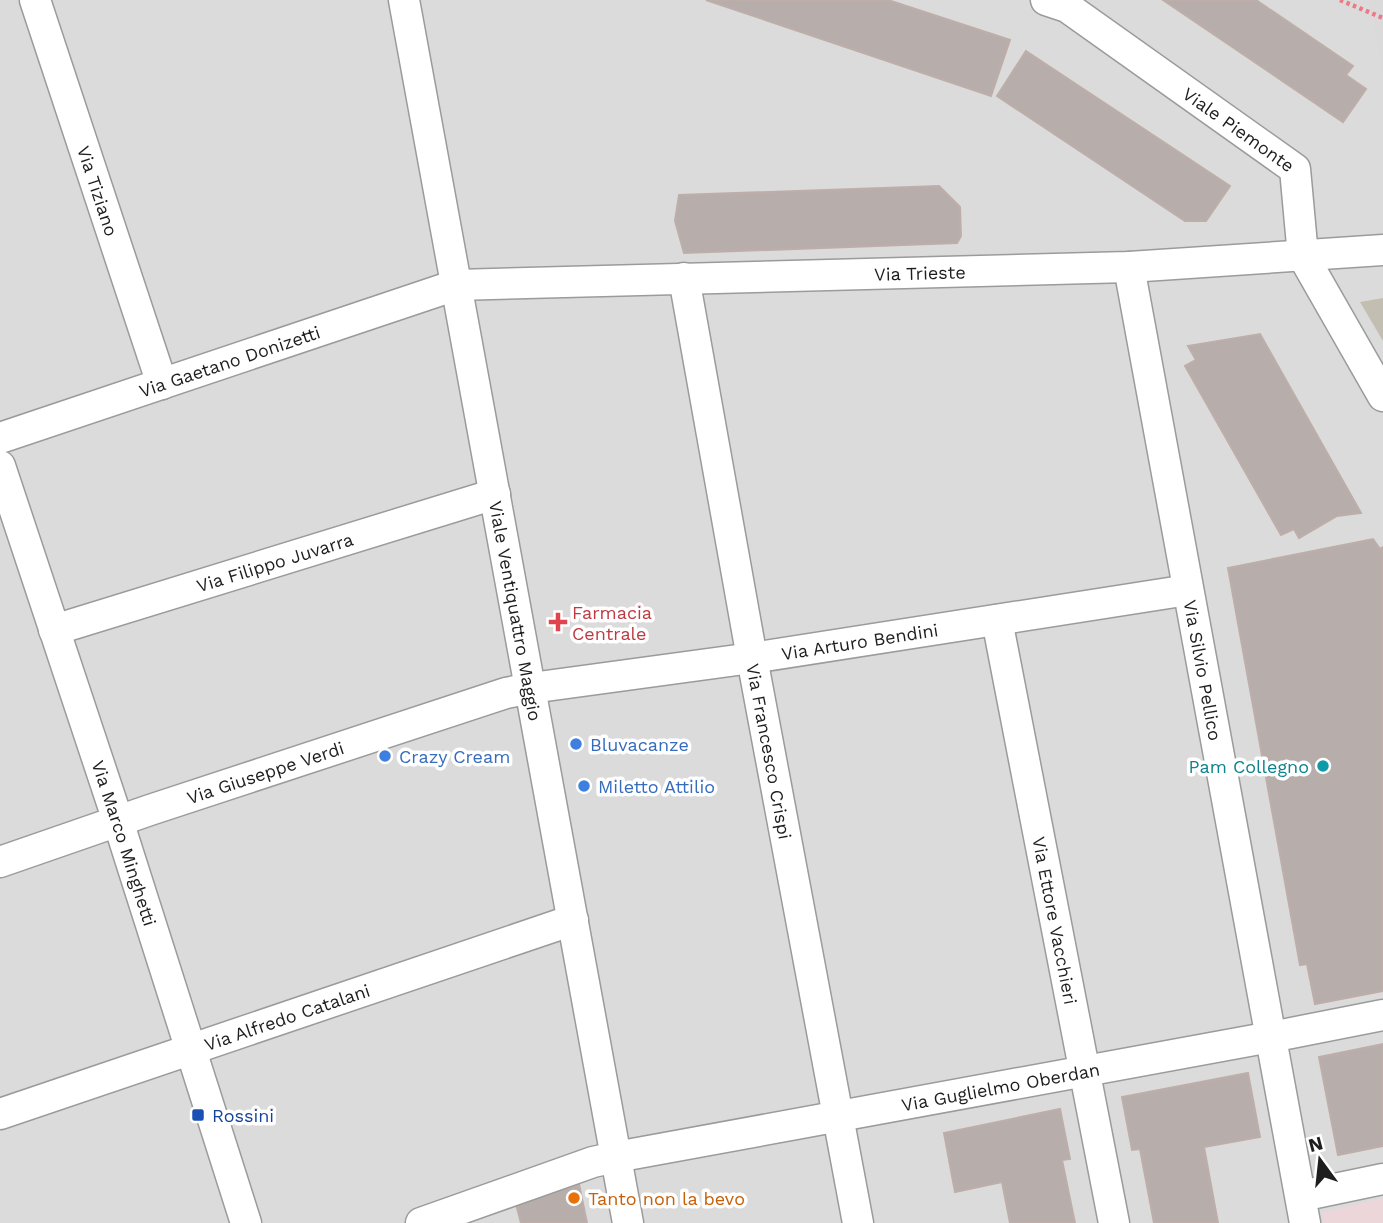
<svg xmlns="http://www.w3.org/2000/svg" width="1383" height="1223" font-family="'Work Sans',sans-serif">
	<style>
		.residential { fill: #dcdbdb }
		.commercial { fill: #edd6da }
		.construction { fill: #c2beb2 }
		.parking { fill: #dadada }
		.building { fill: #b7aeab; stroke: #beaea9; stroke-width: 2 }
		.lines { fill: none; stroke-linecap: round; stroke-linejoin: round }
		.minor-casing { stroke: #9b9b9b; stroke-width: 33 }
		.path { stroke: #eb7986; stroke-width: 4.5; stroke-dasharray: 3.5 3.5; stroke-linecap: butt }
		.minor { stroke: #fff; stroke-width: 30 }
		.health-dot { fill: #e0444e; stroke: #fff; stroke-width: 2.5 }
		.shop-dot { fill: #3f7fe0; stroke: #fff; stroke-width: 2.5 }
		.culture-dot { fill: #0f9aa8; stroke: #fff; stroke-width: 2.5 }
		.transit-dot { fill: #1a4fb4; stroke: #fff; stroke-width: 2.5 }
		.food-dot { fill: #e8710a; stroke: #fff; stroke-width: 2.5 }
		.labels { text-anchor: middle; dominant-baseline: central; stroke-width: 7; stroke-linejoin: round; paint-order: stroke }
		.street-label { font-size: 18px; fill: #1e1e1e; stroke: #fff }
		.health-label { font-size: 18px; fill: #be3a42; stroke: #fff; text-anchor: start }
		.shop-label { font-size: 18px; fill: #366cbe; stroke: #fff; text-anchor: start }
		.culture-label { font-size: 18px; fill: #0d838f; stroke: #fff; text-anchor: end }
		.transit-label { font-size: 18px; fill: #164399; stroke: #fff; text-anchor: start }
		.food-label { font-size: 18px; fill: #c56008; stroke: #fff; text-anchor: start }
	</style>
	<rect width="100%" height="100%" fill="#eee9e5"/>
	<path class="residential" d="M0,0H399L451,282L0,432Z
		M409,0H1383V1223H634Z
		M451,293L622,1223H0V446Z"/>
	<path class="commercial" d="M1383,1198V1223H1323L1321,1213Z"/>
	<path class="construction" d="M1383,298V341L1360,302Z"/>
	<path class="parking" d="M1369,0H1383V73Z"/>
	<path class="building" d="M706,0H888L1010,40L991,96Z
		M1163,0H1256L1353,66L1346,75L1366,89L1343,122Z
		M1026,51L1230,186L1206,221H1185L997,96Z
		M939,186L960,207L961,236L957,243L684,253L675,221L679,195Z
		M1260,334L1361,513L1337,516L1299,538L1294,529L1281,535L1185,366L1196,360L1188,346Z
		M1373,539L1380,549L1383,547V991L1315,1004L1307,964L1300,965L1228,568Z
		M1383,1044V1146L1338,1155L1319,1057Z
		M1248,1073L1260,1137L1204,1147L1218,1223H1154L1140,1149L1132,1150L1122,1097Z
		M1060,1109L1070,1159L1062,1160L1075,1223H1010L1002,1182L955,1192L944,1133Z
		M579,1184L587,1223H521L516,1204Z"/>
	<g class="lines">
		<g class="minor-casing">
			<g id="minor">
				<path id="s1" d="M35,0L162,384"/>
				<path id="s2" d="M404,0L628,1223"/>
				<path id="s3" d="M1046,0L1067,7L1295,169L1303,256L1383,396"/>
				<path id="s4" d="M1129,267L1305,1223"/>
				<path id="s5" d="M684,278L752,658L858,1223"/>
				<path id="s6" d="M0,438L456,285L1129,267L1383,250"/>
				<path id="s7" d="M0,466L118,821L246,1223"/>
				<path id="s8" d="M997,620L1114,1223"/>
				<path id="s9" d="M54,630L495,494"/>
				<path id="s10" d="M0,862L150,810L506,693L531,688L752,658L1188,590"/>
				<path id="s11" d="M0,1114L573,920"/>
				<path d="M1301,1196L1383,1179"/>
				<path id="s12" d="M421,1223L593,1162L616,1157L1271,1037L1383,1015"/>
			</g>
		</g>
		<path class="path" d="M1340,0L1383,18"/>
		<use href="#minor" class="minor"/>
	</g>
	<path class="health-dot" d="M554.5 611.5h7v7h7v7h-7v7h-7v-7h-7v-7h7z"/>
	<g class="shop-dot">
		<circle cx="576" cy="744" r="7"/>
		<circle cx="385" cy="756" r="7"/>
		<circle cx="584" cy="786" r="7"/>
	</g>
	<circle class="culture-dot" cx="1323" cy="766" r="7"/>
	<rect class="transit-dot" x="191" y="1108" width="14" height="14" rx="3.5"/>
	<circle class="food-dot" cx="574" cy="1198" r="7"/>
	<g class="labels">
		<g class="street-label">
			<text stroke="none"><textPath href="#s3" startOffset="233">Viale Piemonte</textPath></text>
			<text stroke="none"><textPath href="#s1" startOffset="201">Via Tiziano</textPath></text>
			<text stroke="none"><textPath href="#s6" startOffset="945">Via Trieste</textPath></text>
			<text stroke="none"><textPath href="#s6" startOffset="242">Via Gaetano Donizetti</textPath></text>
			<text stroke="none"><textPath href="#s9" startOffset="231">Via Filippo Juvarra</textPath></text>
			<text stroke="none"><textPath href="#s2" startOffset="621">Viale Ventiquattro Maggio</textPath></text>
			<text stroke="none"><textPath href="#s10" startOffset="891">Via Arturo Bendini</textPath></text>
			<text stroke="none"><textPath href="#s4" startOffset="410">Via Silvio Pellico</textPath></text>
			<text stroke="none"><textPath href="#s5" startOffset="481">Via Francesco Crispi</textPath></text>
			<text stroke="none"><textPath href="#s10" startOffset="280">Via Giuseppe Verdi</textPath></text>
			<text stroke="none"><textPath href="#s7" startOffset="397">Via Marco Minghetti</textPath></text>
			<text stroke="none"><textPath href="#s8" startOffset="306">Via Ettore Vacchieri</textPath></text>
			<text stroke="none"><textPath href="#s11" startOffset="303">Via Alfredo Catalani</textPath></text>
			<text stroke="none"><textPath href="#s12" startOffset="597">Via Guglielmo Oberdan</textPath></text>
		</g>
		<g class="health-label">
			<text x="572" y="612">Farmacia<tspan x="572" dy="21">Centrale</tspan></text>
		</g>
		<g class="shop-label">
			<text x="590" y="744">Bluvacanze</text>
			<text x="399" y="756">Crazy Cream</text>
			<text x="598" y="786">Miletto Attilio</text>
		</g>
		<g class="culture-label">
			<text x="1309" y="766">Pam Collegno</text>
		</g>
		<g class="transit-label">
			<text x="212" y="1115">Rossini</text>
		</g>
		<g class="food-label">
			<text x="588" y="1198">Tanto non la bevo</text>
		</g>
	</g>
	<g transform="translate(1320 1160) rotate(345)" stroke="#ffffff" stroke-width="5" paint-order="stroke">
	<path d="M0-5L12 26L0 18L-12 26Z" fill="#1e1e1e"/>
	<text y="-10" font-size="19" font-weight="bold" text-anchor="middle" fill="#1e1e1e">N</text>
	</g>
</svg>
